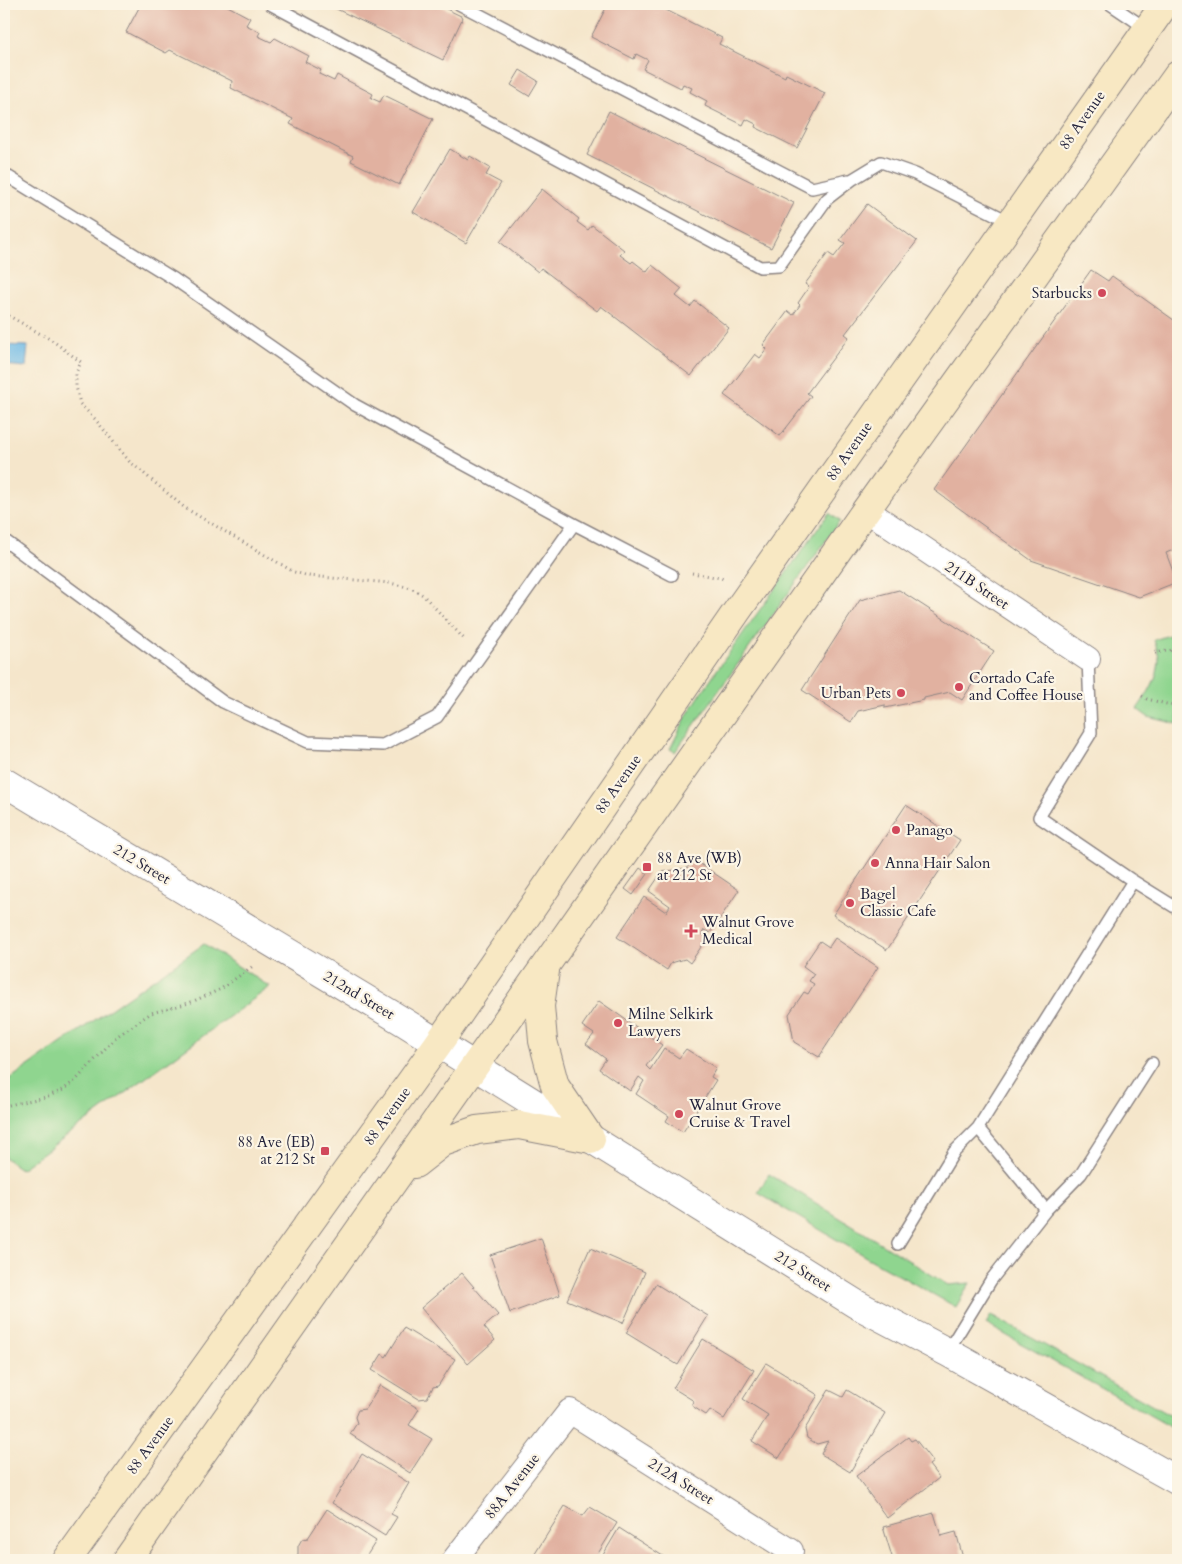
<svg xmlns="http://www.w3.org/2000/svg" width="1182" height="1564" font-family="Cardo,serif">
	<style>
		.green { fill: #8fd58f; stroke: #587c65 }
		.water { fill: #6db9e6; stroke: #486e90 }
		.building { fill: #e1b1a0 }
		.lines { fill: none; stroke-linecap: round; stroke-linejoin: round }
		.service-casing { stroke: #8c8483; stroke-width: 14 }
		.minor-casing { stroke: #8c8483; stroke-width: 26 }
		.tertiary-casing { stroke: #8c8483; stroke-width: 30 }
		.secondary-casing { stroke: #8c8483; stroke-width: 30 }
		.path { stroke: #8c8483; stroke-width: 3; stroke-dasharray: 1 4; stroke-linecap: butt }
		.service { stroke: #fff; stroke-width: 11 }
		.minor { stroke: #fff; stroke-width: 24 }
		.tertiary { stroke: #fff; stroke-width: 28 }
		.secondary { stroke: #f8e8c3; stroke-width: 28 }
		.poi-dot { fill: #d1495b; stroke: #fcf5e5; stroke-width: 2 }
		.labels { text-anchor: middle; dominant-baseline: central; stroke-width: 4.5; stroke-linejoin: round; paint-order: stroke }
		.street-label { font-size: 15px; fill: #22223b; stroke: #fcf5e5 }
		.poi-label { font-size: 15px; fill: #22223b; stroke: #fcf5e5; text-anchor: start }
	</style>
	<rect width="100%" height="100%" fill="#fcf5e5"/>
	<filter id="ink" filterUnits="userSpaceOnUse"><feTurbulence type="fractalNoise" baseFrequency=".02" numOctaves="2"/><feDisplacementMap in="SourceGraphic" scale="10" xChannelSelector="R" yChannelSelector="G"/><feConvolveMatrix kernelMatrix="1 2 1 2 8 2 1 2 1" color-interpolation-filters="sRGB"/></filter>
	<filter id="wash" filterUnits="userSpaceOnUse"><feTurbulence type="fractalNoise" baseFrequency=".0096" numOctaves="4" result="noise"/><feDisplacementMap in="SourceGraphic" scale="20" xChannelSelector="R" yChannelSelector="G"/><feGaussianBlur stdDeviation="1.12" result="paint"/><feColorMatrix in="noise" values="0 0 0 0 0 0 0 0 0 0 0 0 0 0 0 0 0 1.4 0 .05"/><feComposite in="paint" operator="in"/></filter>
	<g filter="url(#wash)">
		<rect width="100%" height="100%" fill="#f5e6cb"/>
		<path class="green" d="M829,513L840,521L675,752L670,749L687,715L714,674Z
			M1178,632V724L1148,717L1137,709C1147,695 1158,679 1159,660C1159,654 1156,646 1154,640Z
			M204,944L270,987L21,1169L4,1157V1083Z
			M769,1174L948,1285L970,1283L956,1307L866,1257L758,1193Z
			M991,1315L1178,1420V1431L986,1324Z"/>
		<path class="water" d="M4,345L28,346L26,367L4,365Z"/>
		<g id="blocks">
			<path class="building" d="M141,4H204L207,5L208,4H224L250,18L246,25L260,32L258,36L271,42L275,38L309,56L305,62L321,70L319,74L334,81L337,75L373,94L371,98L380,102L384,95L433,119L399,185L351,161L353,156L290,124L293,119L231,88L232,81L170,50L166,53L126,32Z
				M326,4H436L463,17L443,60Z
				M608,4H659L658,6L722,38L719,44L785,77L786,74L825,93L797,148L755,127L756,124L746,119L743,125L705,106L707,101L690,92L692,88L683,84L681,88L643,69L648,60L636,54L634,59L591,37Z
				M520,70L538,81L529,96L511,85Z
				M609,111L794,203L771,248L587,155Z
				M450,149L468,160L470,156L490,168L486,175L501,183L466,243L413,212Z
				M542,189L579,219L577,222L588,230L592,225L624,250L620,255L631,263L633,261L647,272L652,265L682,289L676,296L690,307L695,301L729,328L691,376L601,306L597,311L541,268L538,272L500,242Z
				M867,204L917,241L845,334L849,337L807,393L811,396L780,436L724,395L755,354L760,358L767,349L763,345L788,311L793,315L800,305L798,303L809,287L805,284L828,253L834,257L845,243L840,240Z
				M1091,270L1108,281L1112,276L1178,323V548L1166,553L1177,582L1139,597L1031,560L934,490Z
				M899,590L994,651L962,700L950,692L924,698V700L885,708V705L858,711L851,722L802,690L860,600Z
				M906,805L960,840L887,950L833,915Z
				M693,859L739,890L710,933L704,930L702,934L708,937L690,963L685,959L671,963L667,970L617,937L644,897L666,912L670,906L649,891L662,872L687,868Z
				M640,868L648,874L633,895L625,889Z
				M835,938L878,967L819,1057L794,1042L789,1014L804,992L808,994L814,984L809,981L814,974L803,966L820,941L829,947Z
				M599,1001L662,1045L646,1066L650,1070L664,1048L679,1058L686,1049L716,1068L711,1077L716,1080L683,1132L666,1121L669,1116L636,1094L644,1081L639,1077L630,1091L599,1069L606,1059L586,1044L594,1034L582,1026Z
				M541,1238L560,1295L510,1313L490,1255Z
				M590,1248L645,1272L623,1323L567,1300Z
				M462,1273L498,1315L484,1327L495,1340L468,1364L421,1308Z
				M656,1284L708,1316L678,1365L626,1333Z
				M404,1328L455,1359L438,1386L433,1387L427,1398L419,1399L372,1370L382,1354L386,1357Z
				M703,1339L754,1370L724,1419L710,1410L706,1415L692,1406L694,1401L673,1388Z
				M766,1363L818,1395L779,1458L752,1441L768,1415L743,1399Z
				M380,1385L419,1409L409,1425L432,1439L410,1473L350,1434L357,1423L355,1417L358,1410L365,1409Z
				M829,1390L843,1397L847,1390L885,1413L850,1472L821,1454L828,1441L817,1444L807,1438L805,1429Z
				M908,1437L911,1441L915,1439L933,1462L929,1465L939,1478L887,1518L856,1476Z
				M362,1454L409,1483L391,1514L397,1517L385,1536L332,1503Z
				M565,1506L583,1516L590,1507L617,1523L594,1560H531Z
				M327,1509L376,1541L364,1560H294L298,1554V1546L302,1539L308,1538Z
				M934,1513L941,1536L956,1532L963,1558L956,1560H893L883,1527Z
				M619,1528L669,1560H600Z"/>
		</g>
	</g>
	<g filter="url(#ink)">
		<use href="#blocks" fill-opacity="0" stroke="#8c8483" stroke-width="1"/>
		<g class="lines">
			<g class="service-casing">
				<path id="service" d="M270,4L760,267L779,266L827,199L853,179L881,162L915,174L1010,222
					M459,4L812,188L849,180
					M1110,4L1147,29
					M4,174L174,279L355,405L574,524L672,575
					M4,540L223,702L308,742L383,745L437,717L574,524
					M1088,659L1091,733L1039,817L1133,881L1178,909
					M978,1128L1046,1210L1081,1174L1152,1063
					M898,1244L954,1152L978,1128L1133,881
					M947,1352L991,1280L1046,1210"/>
			</g>
			<g class="minor-casing">
				<path id="minor" d="M866,510L1088,659
					M454,1560L570,1411L791,1551"/>
			</g>
			<g class="tertiary-casing">
				<path id="tertiary" d="M4,782L404,1022L856,1304L947,1352L1178,1481"/>
			</g>
			<g class="secondary-casing">
				<path id="secondary" d="M545,971L540,1006L543,1041L555,1086L591,1139
					M415,1164L443,1142L477,1130L519,1125L591,1139
					M67,1560L438,1044L737,611L1165,4
					M127,1560L866,510L1178,75"/>
			</g>
			<path class="path" d="M4,313L53,341L81,362L76,373V386L80,404L95,419L129,461L185,508L294,572L309,576L390,583L411,588L423,595L466,641
				M692,573L721,578L725,580
				M1155,653L1178,649
				M1142,696L1147,699L1178,707
				M4,1106L46,1097L63,1090L77,1079L116,1037L151,1013L189,1003L221,989L253,966"/>
			<use href="#service" class="service"/>
			<use href="#minor" class="minor"/>
			<use href="#tertiary" class="tertiary"/>
			<use href="#secondary" class="secondary"/>
		</g>
	</g>
	<g class="poi-dot">
		<circle cx="1102" cy="293" r="5"/>
		<circle cx="959" cy="687" r="5"/>
		<circle cx="901" cy="693" r="5"/>
		<circle cx="896" cy="830" r="5"/>
		<circle cx="875" cy="863" r="5"/>
		<rect x="642" y="862" width="10" height="10" rx="2.5"/>
		<circle cx="850" cy="903" r="5"/>
		<path d="M688.5 923.5h5v5h5v5h-5v5h-5v-5h-5v-5h5z"/>
		<circle cx="618" cy="1023" r="5"/>
		<circle cx="679" cy="1114" r="5"/>
		<rect x="320" y="1146" width="10" height="10" rx="2.5"/>
	</g>
	<g class="labels">
		<g class="street-label">
			<text transform="translate(1082 120) rotate(-55)">88 Avenue</text>
			<text transform="translate(849 451) rotate(-55)">88 Avenue</text>
			<text transform="translate(977 585) rotate(34)">211B Street</text>
			<text transform="translate(618 784) rotate(-55)">88 Avenue</text>
			<text transform="translate(142 864) rotate(31)">212 Street</text>
			<text transform="translate(359 995) rotate(31)">212nd Street</text>
			<text transform="translate(387 1116) rotate(-54)">88 Avenue</text>
			<text transform="translate(803 1271) rotate(32)">212 Street</text>
			<text transform="translate(150 1445) rotate(-54)">88 Avenue</text>
			<text transform="translate(681 1481) rotate(32)">212A Street</text>
			<text transform="translate(512 1486) rotate(-52)">88A Avenue</text>
		</g>
		<g class="poi-label">
			<text x="1092" y="293" text-anchor="end">Starbucks</text>
			<text x="969" y="678">Cortado Cafe<tspan x="969" dy="17">and Coffee House</tspan></text>
			<text x="891" y="693" text-anchor="end">Urban Pets</text>
			<text x="906" y="830">Panago</text>
			<text x="657" y="858">88 Ave (WB)<tspan x="657" dy="17">at 212 St</tspan></text>
			<text x="885" y="863">Anna Hair Salon</text>
			<text x="860" y="894">Bagel<tspan x="860" dy="17">Classic Cafe</tspan></text>
			<text x="702" y="922">Walnut Grove<tspan x="702" dy="17">Medical</tspan></text>
			<text x="628" y="1014">Milne Selkirk<tspan x="628" dy="17">Lawyers</tspan></text>
			<text x="689" y="1105">Walnut Grove<tspan x="689" dy="17">Cruise &amp; Travel</tspan></text>
			<text x="315" y="1142" text-anchor="end">88 Ave (EB)<tspan x="315" dy="17">at 212 St</tspan></text>
		</g>
	</g>
	<rect width="1182" height="1564" fill="none" stroke="#fcf5e5" stroke-width="20"/>
</svg>
